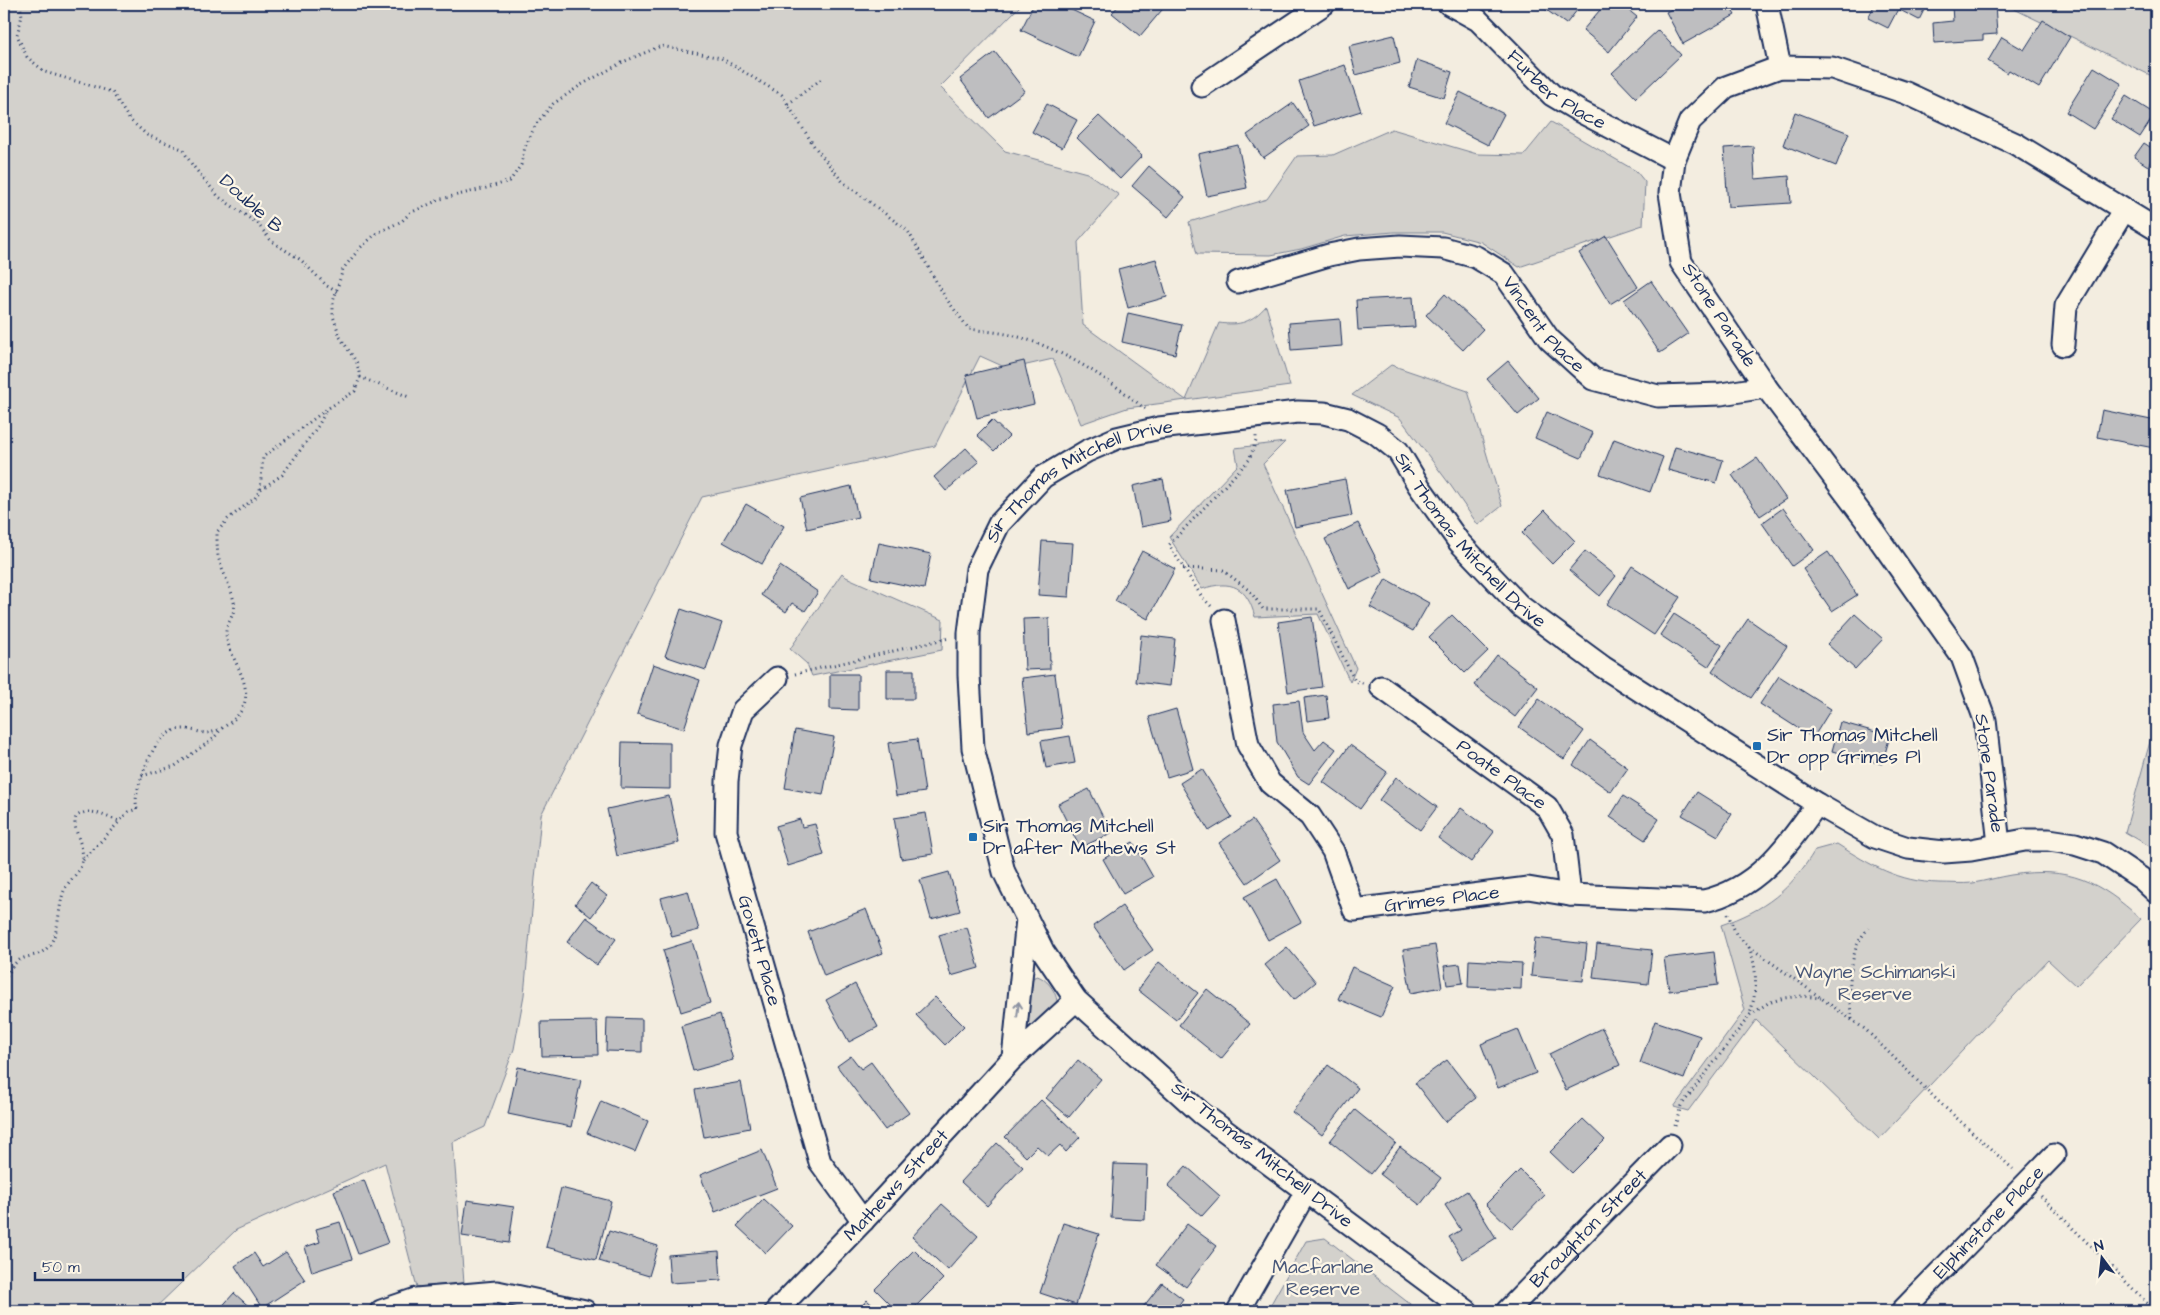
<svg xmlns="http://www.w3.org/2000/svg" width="2160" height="1315" font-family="'Architects Daughter',sans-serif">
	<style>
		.green { fill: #d3d1cc; stroke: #778095 }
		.building { fill: #bebec0; stroke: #1b2f5e }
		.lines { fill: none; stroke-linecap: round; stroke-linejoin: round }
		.minor-casing { stroke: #1b2f5e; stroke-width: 25 }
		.path { stroke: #1b2f5e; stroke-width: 3; stroke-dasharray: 1 4; stroke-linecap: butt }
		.minor { stroke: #fcf5e5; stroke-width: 21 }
		.oneway { stroke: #8c92a2 }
		.poi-dot { fill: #1f6fb2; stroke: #fcf5e5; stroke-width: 2 }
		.labels { text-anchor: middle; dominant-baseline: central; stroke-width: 4.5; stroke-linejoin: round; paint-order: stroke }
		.street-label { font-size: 19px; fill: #1b2f5e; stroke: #fcf5e5 }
		.poi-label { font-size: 19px; fill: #1b2f5e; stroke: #fcf5e5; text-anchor: start }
		.park-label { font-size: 19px; fill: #49587a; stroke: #fcf5e5 }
	</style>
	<rect width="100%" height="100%" fill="#f3ede0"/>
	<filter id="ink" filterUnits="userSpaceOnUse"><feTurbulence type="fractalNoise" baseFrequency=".02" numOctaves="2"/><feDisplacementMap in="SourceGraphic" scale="10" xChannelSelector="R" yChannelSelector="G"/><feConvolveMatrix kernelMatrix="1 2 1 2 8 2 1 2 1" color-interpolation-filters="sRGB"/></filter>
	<g filter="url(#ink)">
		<path class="green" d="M4,4H1022L940,87L1005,151L1087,173L1119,195L1078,242L1083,325L1186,400L1219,323C1240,326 1252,322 1266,306L1290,386L1127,408L1081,424L1053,359L1009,369L980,356L935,446L702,497L541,815L524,995L514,1049L485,1127L453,1142L464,1283L417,1287L385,1163L236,1230L152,1311H4Z
			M2004,4H2156V78Z
			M1551,122L1636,171L1645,182L1643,225L1519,267L1481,242L1442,232H1394L1345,236L1301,249L1271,255L1197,254L1189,222L1267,199L1297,156L1333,155L1392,129L1477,154L1524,155Z
			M1391,365L1468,391L1502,506L1478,525L1451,486L1400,418L1352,395Z
			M1285,442L1263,464L1356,668L1350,682L1318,614L1255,617C1247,587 1232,579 1202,589L1169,537L1238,465L1235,448Z
			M842,573L846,577L943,620L942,650L812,676L807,664L790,649Z
			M2156,720V850L2125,832Z
			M1837,844C1870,865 1899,882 1939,883C1950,883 1962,884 1973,883C1986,881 1998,877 2011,875C2069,866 2099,881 2141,919L2076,986L2048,960L1879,1139L1756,1020L1688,1111L1674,1107L1745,1010L1721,925C1765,910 1791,890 1815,850Z
			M1037,976C1048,979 1059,995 1057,1007L1033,1029L1028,1028L1024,1022L1032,978Z
			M1325,1238L1419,1311H1267L1306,1241Z"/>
		<path class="building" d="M1034,4H1059L1095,21L1078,57L1021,30Z
			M1120,4H1167L1140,36L1112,13Z
			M1538,4H1582L1566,24Z
			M1605,4H1621L1637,17L1609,52L1583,30Z
			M1681,4H1728L1735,15L1683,44L1666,12Z
			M1875,4H1927L1919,20L1898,9L1888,28L1868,18Z
			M1995,4L1997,34L1983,35V40L1934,43L1933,23L1953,21L1952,6Z
			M2043,20L2070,37L2039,88L2009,70L2007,73L1988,61L2002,37L2024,50Z
			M1658,30L1681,55L1636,98L1612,73Z
			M1394,35L1400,63L1356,75L1349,46Z
			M995,52L1025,91L989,118L960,79Z
			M1417,60L1452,72L1444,98L1409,87Z
			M1345,65L1361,111L1314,126L1299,81Z
			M2094,67L2122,84L2093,129L2066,112Z
			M1460,92L1504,114L1488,145L1444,123Z
			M2126,96L2155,114L2140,137L2111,119Z
			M1293,103L1309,126L1263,158L1247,135Z
			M1047,104L1077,120L1062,148L1032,132Z
			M1795,112L1849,133L1836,166L1783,145Z
			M1099,116L1142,156L1120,179L1077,138Z
			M2144,143L2156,151L2148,166L2134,157Z
			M1238,145L1247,188L1207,196L1198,154Z
			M1753,146L1755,179L1789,176L1791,203L1728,207L1724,148Z
			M1149,166L1185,197L1168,217L1132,186Z
			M1606,236L1638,287L1610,304L1579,253Z
			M1156,259L1167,297L1128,308L1118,269Z
			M1651,281L1688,334L1660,353L1624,300Z
			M1445,294L1483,329L1463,350L1426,315Z
			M1413,297L1415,327L1358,330L1356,300Z
			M1128,313L1182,325L1175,354L1122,342Z
			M1340,319L1342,346L1291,350L1289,323Z
			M1024,361L1034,404L977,418L966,375Z
			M1508,361L1539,398L1518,415L1487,379Z
			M2102,410L2156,421L2154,448L2097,437Z
			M1547,412L1593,433L1581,458L1535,438Z
			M992,420L1009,436L994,451L977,435Z
			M1614,439L1663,457L1650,492L1600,474Z
			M1675,447L1723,460L1716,483L1668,470Z
			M966,448L979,462L946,491L934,477Z
			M1757,458L1786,499L1760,516L1732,475Z
			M1163,479L1171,521L1141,527L1133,486Z
			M1345,479L1352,516L1295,527L1287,490Z
			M851,486L858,517L807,529L800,498Z
			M746,504L784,526L762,564L723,542Z
			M1783,508L1814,550L1792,566L1762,523Z
			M1545,510L1575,541L1552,564L1522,533Z
			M1358,523L1383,572L1349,589L1325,539Z
			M1042,541L1073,543L1069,597L1038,595Z
			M879,543L931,554L924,589L871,578Z
			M1142,551L1175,569L1148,619L1115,601Z
			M1585,551L1616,576L1600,596L1569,570Z
			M1828,552L1857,595L1832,611L1803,569Z
			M780,566L818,592L805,611L792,603L786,612L761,595Z
			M1632,566L1680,597L1654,635L1607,604Z
			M1386,579L1429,603L1413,631L1370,607Z
			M681,609L722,623L706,670L665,656Z
			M1674,614L1722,645L1708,667L1660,635Z
			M1855,614L1883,639L1855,669L1827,644Z
			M1452,615L1488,651L1465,673L1429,637Z
			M1312,617L1322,687L1288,692L1278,622Z
			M1049,618L1050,669L1025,670L1023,619Z
			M1748,619L1787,646L1751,698L1712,671Z
			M1141,635L1175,639L1170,686L1136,682Z
			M1497,655L1538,687L1515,717L1474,685Z
			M653,664L700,680L684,729L637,714Z
			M887,670H914V699H887Z
			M830,674H858V710L830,709Z
			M1055,674L1062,728L1028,732L1022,678Z
			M1779,676L1831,709L1813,738L1760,704Z
			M1326,695L1329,718L1307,721L1304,698Z
			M1539,699L1584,731L1564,759L1519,727Z
			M1299,701L1303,732L1315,750L1324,740L1336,749L1309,784L1298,777L1277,742L1273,704Z
			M1176,709L1193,769L1167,777L1149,717Z
			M1840,722L1890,736L1882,764L1832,751Z
			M795,730L834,737L823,795L785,788Z
			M1070,736L1075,763L1046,768L1041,741Z
			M917,739L925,792L896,796L888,743Z
			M1590,740L1628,768L1611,792L1573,765Z
			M622,742L670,743V789L621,788Z
			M1350,745L1387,772L1360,809L1323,782Z
			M1202,769L1232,817L1209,831L1180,783Z
			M1396,777L1437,807L1420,830L1379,800Z
			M1089,789L1111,833L1080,848L1058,804Z
			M1697,792L1732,814L1718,836L1682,815Z
			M669,796L679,843L617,856L607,809Z
			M1623,796L1659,819L1645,840L1610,817Z
			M1461,808L1494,832L1471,862L1438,838Z
			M926,813L933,854L901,859L894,818Z
			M800,819L802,827L815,824L824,855L788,866L776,826Z
			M1252,820L1280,860L1247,883L1219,843Z
			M1133,842L1153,877L1123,894L1103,859Z
			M949,872L960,911L931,919L920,880Z
			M1277,879L1301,922L1268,940L1244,897Z
			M591,883L607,896L591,917L575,904Z
			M688,891L699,930L672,937L661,898Z
			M1122,906L1153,950L1124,970L1093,926Z
			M866,909L883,953L824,976L808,932Z
			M586,917L616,939L597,965L567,942Z
			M967,927L979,968L951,976L939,935Z
			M1535,938L1587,944L1583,981L1531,976Z
			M692,941L710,1003L681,1012L663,950Z
			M1597,944L1652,950L1648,984L1593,978Z
			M1435,945L1442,987L1411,993L1403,950Z
			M1287,947L1316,982L1294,1000L1265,965Z
			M1714,952L1718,985L1669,991L1664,958Z
			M1469,960L1522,963L1521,989L1468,987Z
			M1159,962L1198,993L1176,1020L1138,990Z
			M1460,964L1463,983L1447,985L1444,966Z
			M1352,967L1395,986L1381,1017L1338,999Z
			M855,984L878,1027L849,1042L826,1000Z
			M1207,989L1250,1024L1221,1059L1179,1025Z
			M935,997L964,1026L945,1045L916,1015Z
			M720,1014L733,1060L693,1071L681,1026Z
			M607,1018L642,1019V1052L606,1051Z
			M597,1021L598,1055L542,1056L541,1022Z
			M1655,1021L1700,1036L1684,1079L1640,1063Z
			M1602,1028L1620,1065L1566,1090L1549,1054Z
			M1518,1029L1536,1073L1498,1088L1481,1044Z
			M851,1056L861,1069L871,1062L909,1113L885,1130L837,1066Z
			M1078,1060L1101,1079L1069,1117L1046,1098Z
			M1447,1060L1476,1098L1445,1122L1415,1083Z
			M1328,1065L1358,1088L1322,1135L1292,1112Z
			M518,1067L581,1080L571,1127L508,1114Z
			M741,1082L750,1128L704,1137L695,1090Z
			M1041,1100L1080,1137L1066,1152L1060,1145L1048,1156L1037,1146L1026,1157L1005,1137Z
			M601,1101L648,1121L635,1152L587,1133Z
			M1355,1110L1396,1143L1371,1174L1330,1141Z
			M1583,1119L1605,1140L1572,1173L1550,1152Z
			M997,1143L1023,1167L987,1206L961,1182Z
			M1400,1147L1441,1178L1420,1205L1380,1174Z
			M762,1150L777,1188L715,1212L700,1175Z
			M1114,1164L1147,1165L1145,1220L1111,1218Z
			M1186,1166L1220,1196L1202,1216L1168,1186Z
			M1520,1170L1545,1195L1512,1229L1486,1204Z
			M364,1180L388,1243L358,1254L334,1191Z
			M561,1188L611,1201L596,1260L546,1247Z
			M1467,1191L1496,1238L1463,1259L1449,1237L1461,1230L1445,1205Z
			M763,1199L792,1226L766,1253L737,1226Z
			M467,1200L514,1207L509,1243L462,1236Z
			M942,1204L978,1236L948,1270L912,1237Z
			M340,1222L352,1259L312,1272L305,1247L320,1242L316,1229Z
			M1063,1223L1099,1234L1076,1305L1040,1293Z
			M1187,1224L1217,1246L1186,1287L1156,1265Z
			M609,1231L658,1246L649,1276L599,1261Z
			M914,1250L943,1279L911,1311H897L875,1289Z
			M719,1251L721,1280L670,1283L668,1255Z
			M286,1252L305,1280L262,1308L235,1266L254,1253L263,1267Z
			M1162,1283L1183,1299L1174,1311H1140Z
			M234,1293L254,1311H218Z
			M867,1300L879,1311H857Z"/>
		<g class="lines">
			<g class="minor-casing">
				<g id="minor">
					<path id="s1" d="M1449,4L1478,20L1552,95L1579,111L1674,160"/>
					<path d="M1767,4L1780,67"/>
					<path d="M1202,86L1324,4"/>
					<path id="s2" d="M1238,282L1329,255L1359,249L1400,246L1443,248L1476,257L1504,274L1549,339L1593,379L1658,396L1721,394L1766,387"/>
					<path d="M2063,345L2066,306L2124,210"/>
					<path id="s3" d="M1224,620L1248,745L1270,783L1310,816L1333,851L1354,910L1528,888L1570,895L1704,901C1759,888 1786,847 1817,804"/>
					<path id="s4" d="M777,678L743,710L731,745L727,781L726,832L820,1162L863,1221"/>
					<path id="s5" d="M1381,687L1547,807L1563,835L1570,895"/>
					<path d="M1999,844L1985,720L1962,657L1865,519L1766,387L1681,262L1670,193L1674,160L1690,121L1726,87L1780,67L1832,68L1906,93L2016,144L2156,229"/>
					<path d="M1013,1058L1027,919"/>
					<path d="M381,1311L416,1299L497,1292L585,1311"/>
					<path id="s6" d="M776,1311L863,1221L1013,1058L1076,1000"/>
					<path d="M1238,1311L1307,1190"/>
					<path id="s7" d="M1467,1311L1201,1113L1076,1000L1043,951L1004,872L973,748L969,675V633L977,569L999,524L1043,477L1087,451L1117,438L1159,428L1298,412L1324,413L1348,419L1377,434L1398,451L1419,486L1459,542L1520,606L1603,667L1817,804L1875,837L1908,848L1944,852L1971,850L2025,840H2049L2075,844L2103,853L2142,879L2156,892"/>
					<path id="s8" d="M1507,1311L1670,1145"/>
					<path id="s9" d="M1902,1311L2054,1155"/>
				</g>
			</g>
			<path class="path" d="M20,4L22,16L17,35L27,57L45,72L112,92L129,119L147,135L182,149L193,166L219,197L258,224L271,241L301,260L327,286L337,292
				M788,104L823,78
				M360,377L409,397
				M261,489L282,475L318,426L326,411
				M1183,568L1223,570L1250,591L1263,609H1319L1355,681L1363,683
				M1211,606L1202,597L1169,545L1249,460L1256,441V436
				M795,674L949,638
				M142,776L175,766L213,739L223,727
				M83,860L120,821
				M1728,914L1736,934L1748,946L1866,1030L1939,1102L2013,1169
				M1749,947C1758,971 1757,990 1750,1014
				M4,980C8,974 12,965 18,961C26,955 38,957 46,949C61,935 57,908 64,891C68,880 80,874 82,862C86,847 71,829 76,817C90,805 105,818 120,821L128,812L137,809C134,797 139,785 143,773C150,754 161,728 185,729C192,729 200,733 207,733C220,732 238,719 243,707C254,683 228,657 226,634C225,624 237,613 234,602C231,586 221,571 218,555C217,547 217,539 217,532L228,519L255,498L260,490L263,457L327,409L355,391L360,377L357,363L340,337L333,316V302L343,269L360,248L377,233L402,221L410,213L441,199L487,188L510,181L521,165L525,147L536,124L553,104L581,85L623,62L661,46L721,58L782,95L814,146L843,182L908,231L945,297L969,329C983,331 998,332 1011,335C1058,346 1112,380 1147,411
				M1852,1019C1848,997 1849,970 1856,948C1858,941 1864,934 1868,928
				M1675,1126L1681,1106L1750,1015L1768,1003L1784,998L1802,996L1821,998
				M2041,1196L2155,1311"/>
			<use href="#minor" class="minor"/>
		</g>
		<defs><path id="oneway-shaft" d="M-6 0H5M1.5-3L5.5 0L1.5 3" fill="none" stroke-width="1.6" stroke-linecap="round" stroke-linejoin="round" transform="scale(1.25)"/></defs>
		<use class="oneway" href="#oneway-shaft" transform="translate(1018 1009) rotate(-84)"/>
	</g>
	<g class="poi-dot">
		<rect x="1752" y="741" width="10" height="10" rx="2.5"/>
		<rect x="968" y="832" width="10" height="10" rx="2.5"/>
	</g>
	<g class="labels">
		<g class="street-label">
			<text stroke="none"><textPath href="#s1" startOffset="139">Furber Place</textPath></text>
			<text transform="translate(251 204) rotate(42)">Double B</text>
			<text transform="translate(1719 315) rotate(57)">Stone Parade</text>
			<text stroke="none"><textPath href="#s2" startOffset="341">Vincent Place</textPath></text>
			<text stroke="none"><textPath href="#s7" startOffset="1098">Sir Thomas Mitchell Drive</textPath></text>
			<text stroke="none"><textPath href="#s7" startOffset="1562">Sir Thomas Mitchell Drive</textPath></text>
			<text transform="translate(1989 773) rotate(82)">Stone Parade</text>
			<text stroke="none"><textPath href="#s5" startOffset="149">Poate Place</textPath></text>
			<text stroke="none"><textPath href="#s3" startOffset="416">Grimes Place</textPath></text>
			<text stroke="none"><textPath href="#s4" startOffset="294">Govett Place</textPath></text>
			<text transform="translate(1262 1155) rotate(38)">Sir Thomas Mitchell Drive</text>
			<text stroke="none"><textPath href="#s6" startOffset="174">Mathews Street</textPath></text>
			<text stroke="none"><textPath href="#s9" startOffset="124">Elphinstone Place</textPath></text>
			<text stroke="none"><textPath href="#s8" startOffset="116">Broughton Street</textPath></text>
		</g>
		<g class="poi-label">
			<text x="1767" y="735">Sir Thomas Mitchell<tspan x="1767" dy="22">Dr opp Grimes Pl</tspan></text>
			<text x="983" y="826">Sir Thomas Mitchell<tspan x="983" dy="22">Dr after Mathews St</tspan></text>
		</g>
		<g class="park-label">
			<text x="1875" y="972">Wayne Schimanski<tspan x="1875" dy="22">Reserve</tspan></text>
			<text x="1323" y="1267">Macfarlane<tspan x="1323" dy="22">Reserve</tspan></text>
		</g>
	</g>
	<rect width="2160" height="1315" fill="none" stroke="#fcf5e5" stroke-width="20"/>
	<rect x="10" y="10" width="2140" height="1295" fill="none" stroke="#1b2f5e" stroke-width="2" filter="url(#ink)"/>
	<g transform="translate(2102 1258) rotate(345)" stroke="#fcf5e5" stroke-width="4" paint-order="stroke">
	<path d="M0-4L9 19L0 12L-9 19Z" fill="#1b2f5e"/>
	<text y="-8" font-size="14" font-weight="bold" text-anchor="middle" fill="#1b2f5e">N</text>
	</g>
	<path d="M35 1272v8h148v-8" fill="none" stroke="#1b2f5e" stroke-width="2.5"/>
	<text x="42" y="1272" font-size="15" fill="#1b2f5e" stroke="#fcf5e5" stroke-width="4" paint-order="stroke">50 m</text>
</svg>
